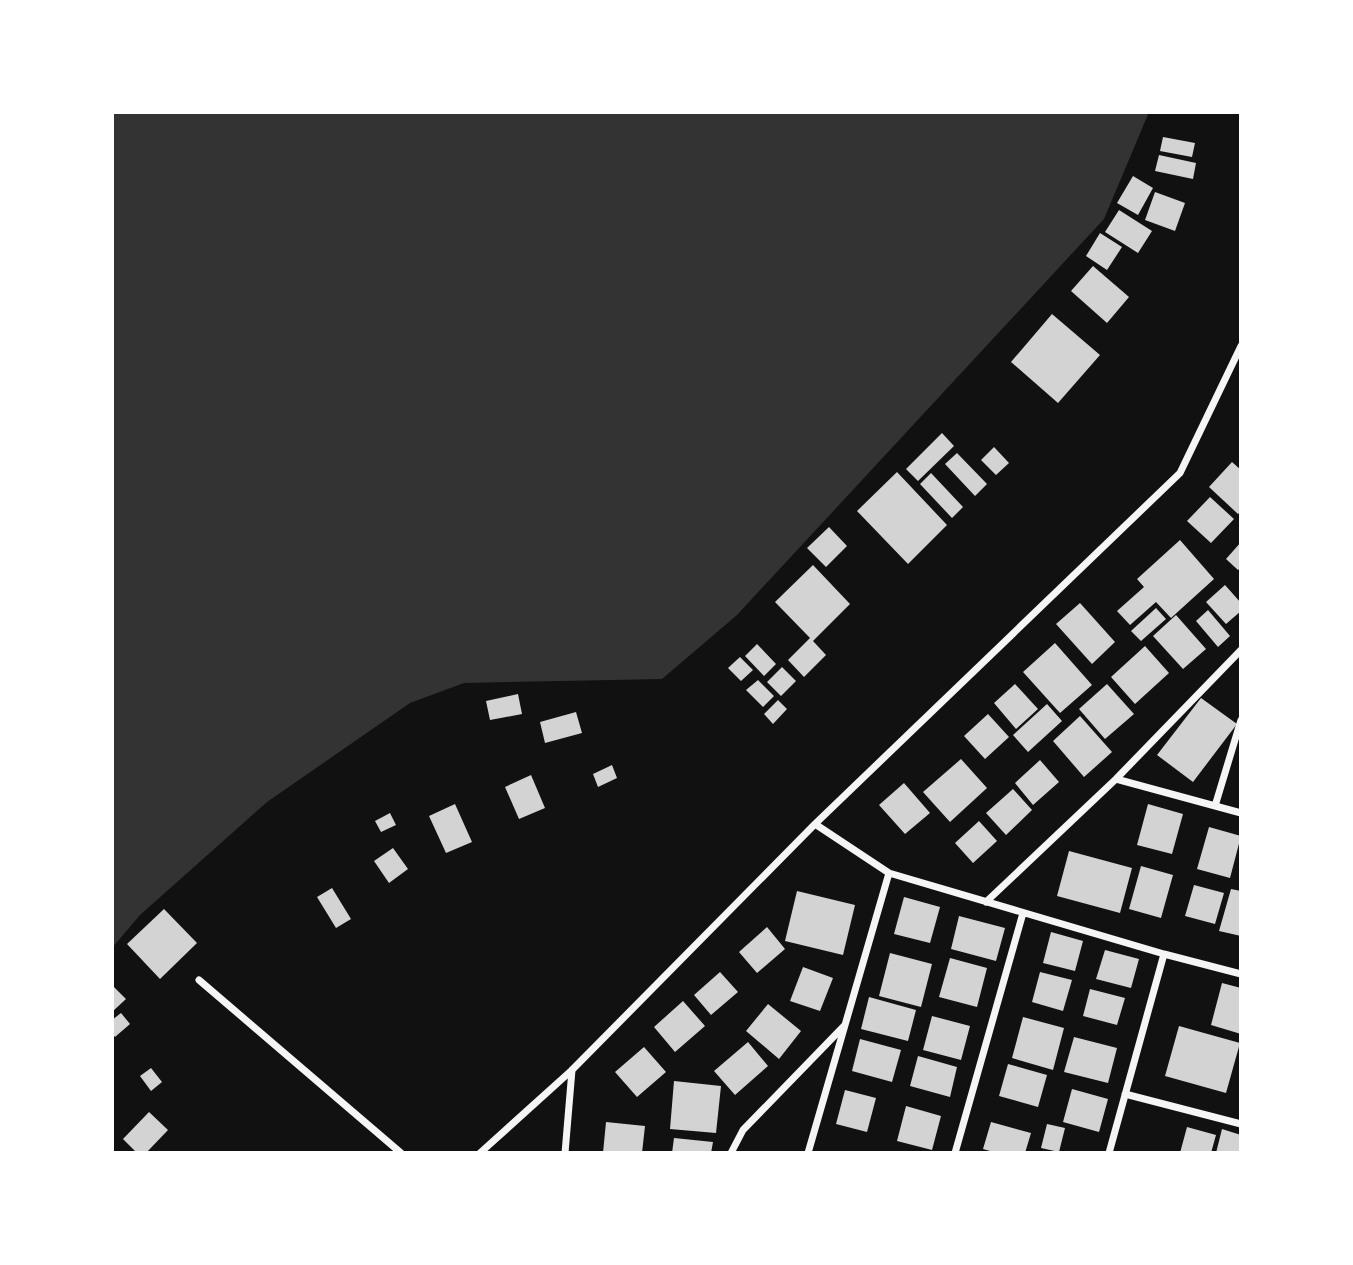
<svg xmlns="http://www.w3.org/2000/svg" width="1353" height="1265" font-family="'Varela Round',sans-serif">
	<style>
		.water { fill: #333 }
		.building { fill: #d3d3d3 }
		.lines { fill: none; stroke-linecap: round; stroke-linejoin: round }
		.minor { stroke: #f5f5f5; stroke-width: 7 }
	</style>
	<rect width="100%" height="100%" fill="#111"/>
	<path class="water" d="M112,112H1149L1104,219L737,615L662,679L464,683L410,703L267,802L140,915L112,948Z"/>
	<path class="building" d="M1163,137L1195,143L1192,157L1160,151Z
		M1159,155L1196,163L1193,179L1155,171Z
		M1133,176L1153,188L1138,215L1117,203Z
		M1155,192L1185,203L1175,231L1145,220Z
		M1119,210L1152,231L1138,253L1105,232Z
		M1100,233L1122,247L1107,270L1086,256Z
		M1093,266L1129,297L1107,323L1071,291Z
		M1052,314L1100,355L1058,403L1011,362Z
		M942,433L954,446L918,481L906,469Z
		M994,447L1009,463L996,475L981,460Z
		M957,453L987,484L975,496L945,464Z
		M1232,462L1241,470V511L1238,514L1209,487Z
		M897,472L947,525L908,564L857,511Z
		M931,473L963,507L952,518L920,484Z
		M1210,497L1234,519L1211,543L1187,521Z
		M829,527L847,546L826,567L807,548Z
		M1180,540L1214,579L1171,618L1156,602L1130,625L1117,611L1144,587L1137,579Z
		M1241,542V567L1238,570L1226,559Z
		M813,565L850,604L813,641L826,655L804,677L788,660L810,638L775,602Z
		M1225,585L1241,603V611L1226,624L1206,602Z
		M1080,603L1115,642L1092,664L1056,624Z
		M1156,608L1166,619L1141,641L1131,631Z
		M1208,610L1230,636L1218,647L1196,621Z
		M1176,615L1206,649L1183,669L1153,636Z
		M1055,643L1092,685L1060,713L1023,672Z
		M757,644L776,664L764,676L745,656Z
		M1145,646L1169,673L1135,704L1111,677Z
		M740,657L753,670L741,681L728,668Z
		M782,667L796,681L781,696L767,682Z
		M758,680L774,696L763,707L746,690Z
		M1015,684L1038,709L1016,729L994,703Z
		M1107,684L1134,714L1105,739L1079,709Z
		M518,694L522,714L490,720L486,701Z
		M1201,698L1237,724L1193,782L1157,755Z
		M778,700L787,709L773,724L764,714Z
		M1047,704L1062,721L1028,752L1013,735Z
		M576,712L582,733L545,743L540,722Z
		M988,714L1009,737L985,759L964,736Z
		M1080,716L1112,752L1084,777L1053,741Z
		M961,759L987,788L950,822L923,792Z
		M1040,760L1059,782L1033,805L1015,783Z
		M612,765L617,778L598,787L593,774Z
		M531,775L545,808L519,819L505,787Z
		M904,783L930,813L905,834L879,805Z
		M1013,789L1032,810L1006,835L986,813Z
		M455,804L472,842L446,853L429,816Z
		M1148,804L1183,814L1172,854L1137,845Z
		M390,813L396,825L381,832L375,821Z
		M979,821L997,841L973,863L955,843Z
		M1209,827L1241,836L1230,878L1197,869Z
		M393,848L408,869L389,883L374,861Z
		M1069,851L1132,868L1120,913L1057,896Z
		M1141,866L1173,875L1161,918L1129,909Z
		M1194,885L1224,893L1215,924L1185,916Z
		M332,888L351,919L336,928L317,897Z
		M1231,889L1241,891V936L1219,931Z
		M797,891L855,905L843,955L785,941Z
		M904,897L940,907L930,943L894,934Z
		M164,909L197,943L160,979L127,944Z
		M959,916L1005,928L996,961L951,949Z
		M767,927L785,949L757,973L739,952Z
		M1051,932L1083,941L1075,971L1043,963Z
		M1105,950L1139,959L1131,988L1096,979Z
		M890,953L932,964L921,1007L879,996Z
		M950,958L987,968L977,1007L939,997Z
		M803,967L833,978L820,1011L790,1001Z
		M720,972L738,992L711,1015L694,995Z
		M1040,972L1072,980L1063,1011L1032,1002Z
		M1222,983L1241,988V1034L1211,1025Z
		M114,987L126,999L112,1012V989Z
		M1090,989L1125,998L1117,1025L1083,1016Z
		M869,997L916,1010L908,1041L861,1029Z
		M683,1001L705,1026L675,1052L654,1027Z
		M768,1004L801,1031L779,1059L746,1031Z
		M121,1013L130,1024L115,1037L112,1033V1020Z
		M932,1016L970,1026L961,1060L923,1050Z
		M1023,1017L1064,1028L1053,1070L1012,1058Z
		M1179,1026L1240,1043L1226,1093L1165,1076Z
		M1074,1037L1117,1048L1108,1083L1064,1072Z
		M860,1039L901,1050L892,1082L852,1071Z
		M748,1042L768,1066L735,1095L714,1071Z
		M644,1047L666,1072L637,1097L615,1072Z
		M918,1056L957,1067L950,1097L910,1086Z
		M1008,1064L1047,1075L1038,1107L999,1096Z
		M151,1068L162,1082L151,1091L140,1076Z
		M674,1081L721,1086L716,1133L670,1129Z
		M1072,1089L1108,1099L1099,1132L1063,1122Z
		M845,1090L876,1098L867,1132L836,1124Z
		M906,1106L941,1116L932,1150L897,1141Z
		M149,1112L168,1130L146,1153H137L123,1139Z
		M606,1122L645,1126L642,1153H603Z
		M991,1122L1031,1133L1025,1153H997L983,1149Z
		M1047,1124L1065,1128L1059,1152L1041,1148Z
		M1187,1127L1216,1135L1211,1153H1180Z
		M1222,1129L1241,1135V1153H1216Z
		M674,1138L713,1142L711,1153H672Z"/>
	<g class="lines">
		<path class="minor" d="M1116,779L1241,813
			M1215,806L1241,720
			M815,824L889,873L1164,954L1241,974
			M986,902L1116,779L1241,650
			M199,980L401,1153
			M1125,1094L1241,1124
			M480,1153L572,1070L815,824L1180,473L1241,346
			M565,1153L572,1070
			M731,1153L743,1130L844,1026
			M808,1153L889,873
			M955,1153L1023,913
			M1109,1153L1164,954"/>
	</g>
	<rect width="1353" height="1265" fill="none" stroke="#ffffff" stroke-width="228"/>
</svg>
